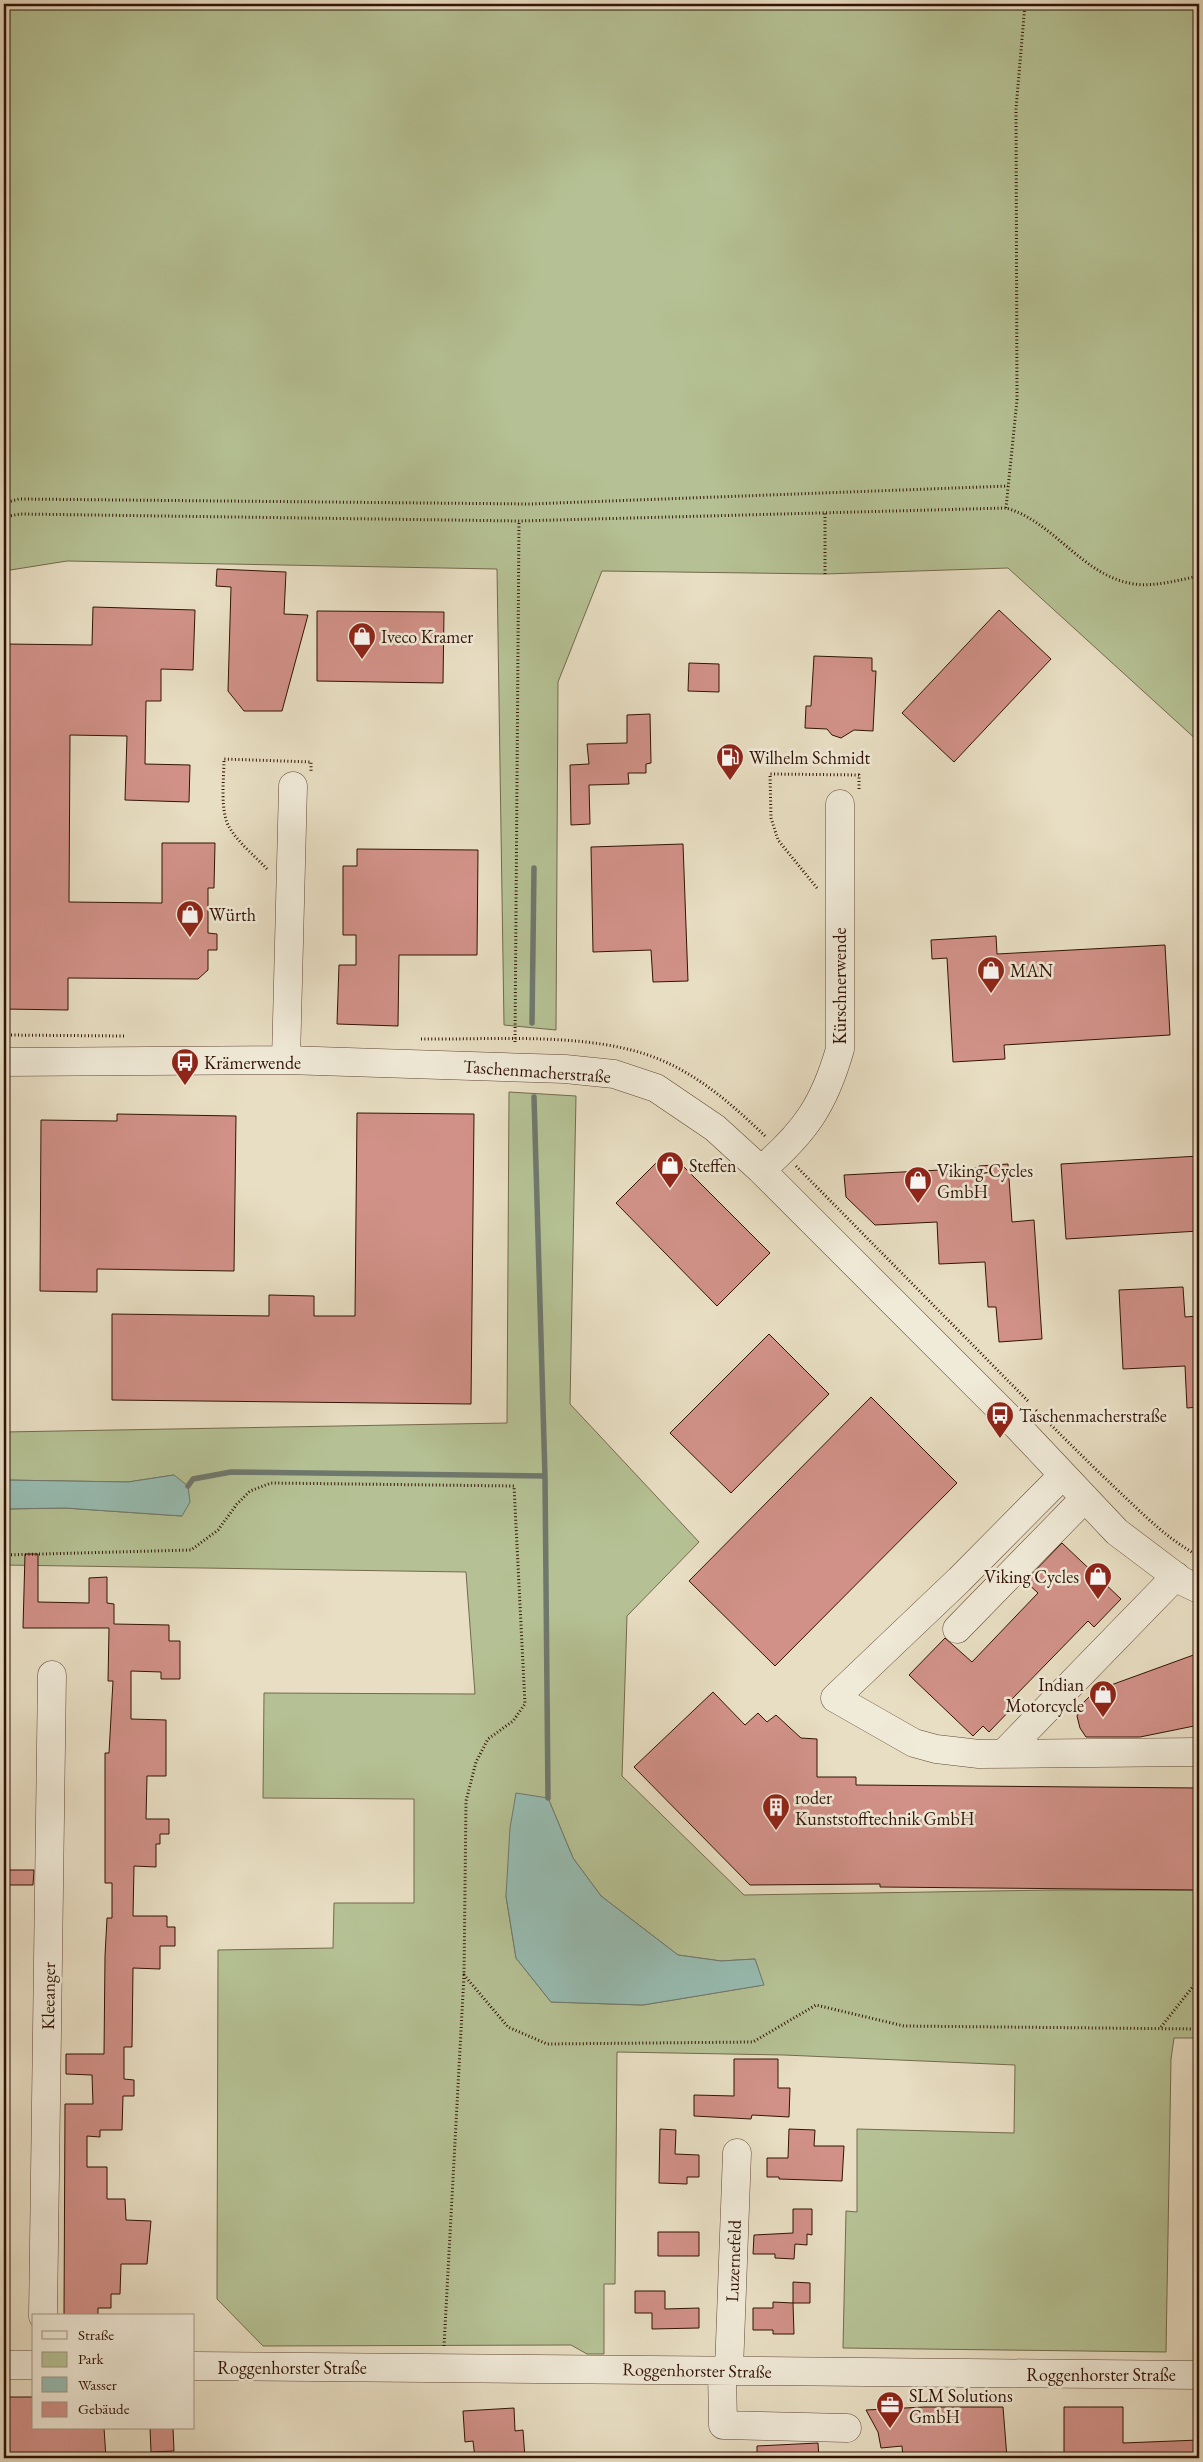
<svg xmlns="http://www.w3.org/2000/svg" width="1203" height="2462" font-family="'EB Garamond',serif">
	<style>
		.green { fill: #b5c194; stroke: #746a4c; fill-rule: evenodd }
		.water { fill: #97bcb2; stroke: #6f786d }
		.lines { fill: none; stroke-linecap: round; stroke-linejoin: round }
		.stream { stroke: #6f786d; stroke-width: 5.5 }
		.building { fill: #d19188; stroke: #321305 }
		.minor-casing { stroke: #604634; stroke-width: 29 }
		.path { stroke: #321305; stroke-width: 3; stroke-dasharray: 1 2.5; stroke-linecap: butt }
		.minor { stroke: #f0ead8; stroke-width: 28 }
		.labels { text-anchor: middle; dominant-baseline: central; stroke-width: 5; stroke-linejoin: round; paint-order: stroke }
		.poi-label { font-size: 18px; fill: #321305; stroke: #f0ead8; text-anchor: start }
		.street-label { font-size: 18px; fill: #321305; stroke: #f0ead8 }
	</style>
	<rect width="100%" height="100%" fill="#e8dec3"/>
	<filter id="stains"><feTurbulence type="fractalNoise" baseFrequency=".004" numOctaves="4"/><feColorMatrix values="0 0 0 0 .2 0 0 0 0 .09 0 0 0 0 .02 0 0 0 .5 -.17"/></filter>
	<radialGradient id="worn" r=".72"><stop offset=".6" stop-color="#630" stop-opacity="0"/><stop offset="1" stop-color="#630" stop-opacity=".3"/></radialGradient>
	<path class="green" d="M4,4H1199V742L1008,568L825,574L602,571L558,682L556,1030L504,1025L497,569L67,561L4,571Z
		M509,1092L576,1096L570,1404L699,1542L627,1616L622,1776L744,1895L1053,1890H1199V2038H1174L1171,2059L1166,2352L843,2348L846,2211L857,2212V2129L1014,2133L1015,2065L784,2055L617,2052L615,2284H604V2354H587L571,2345L263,2346L217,2299L218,1950L333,1948L334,1903H414V1799L263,1798L264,1693L475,1694L466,1572L4,1565V1509L65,1508L182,1516L174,1475L128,1482L4,1480V1432L507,1423ZM548,1798L573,1858L601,1896L678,1955L721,1961L755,1959L763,1985L643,2005L551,2002L516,1958L506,1896Z"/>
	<path class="water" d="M174,1475L188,1486L190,1502L182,1516L65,1508L4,1509V1480L128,1482Z
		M516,1793L548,1798L573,1858L601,1896L678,1955L721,1961L755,1959L764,1985L643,2005L551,2002L516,1958L506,1896L510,1828Z"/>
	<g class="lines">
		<path class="stream" d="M532,1023L534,868
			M534,1097L545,1476L548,1798
			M188,1486L193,1479L231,1472L545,1476"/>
	</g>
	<path class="building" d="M217,569L286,572L284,614L308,615L282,711H244L228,691L231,587L216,586Z
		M93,607L195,610L193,670L161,669V701H146L145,764L190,765L189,802L125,800L127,736L70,735L69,902L162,903V843H215L214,888H208V933L217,934V950H208V970L198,979L68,978V1010L4,1009V644L92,645Z
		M999,610L1051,659L954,762L902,713Z
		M317,611L444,612L443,683L317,681Z
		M814,656L872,658V671H876L873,731L854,730L841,738L832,735L827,729L805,728L806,706H811Z
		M689,663L719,664V692L688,691Z
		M650,714L651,763L646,764V773H628L629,784L589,785L590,824L571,825L570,765L589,764L587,744L627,743V715Z
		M683,844L688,981L653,982L651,950L593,952L591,847Z
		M357,849L478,850L477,955H399L398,1026L337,1024L339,965H356V935H343V866H357Z
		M996,936L997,954L1165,945L1170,1035L1004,1045L1005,1059L953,1062L947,958L932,959L931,940Z
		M357,1113L474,1114L471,1404L112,1400V1314L269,1316V1295L314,1296V1316H355Z
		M117,1114L236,1116L234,1271L97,1269V1292L40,1291L41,1120L117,1121Z
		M668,1151L770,1253L717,1306L616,1203Z
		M1199,1156V1231L1066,1239L1061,1164Z
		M1008,1164L1012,1222L1034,1220L1042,1339L999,1342L996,1307H988L985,1262L939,1264L937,1222L875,1225L846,1197L844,1175L979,1168V1166Z
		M1183,1287L1185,1317L1199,1316V1407L1187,1408L1185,1366L1123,1369L1119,1290Z
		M769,1334L829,1394L731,1493L670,1433Z
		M871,1397L957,1483L775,1666L689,1581Z
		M1062,1543L1121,1599L1094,1627L1088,1621L1011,1700L1016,1704L989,1732L983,1726L973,1736L909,1675L945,1638L972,1662L1038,1593L1025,1581Z
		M25,1554H38V1602L89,1603V1578L107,1577V1603L114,1604V1624L169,1625V1641H180V1679H161V1672L131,1671V1719L166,1720V1776H147L146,1819H169V1834H160V1844H156V1867L134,1866L133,1916H167V1927H175V1946H160V1969L133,1968L132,2047H124V2079L134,2080V2096H123L122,2130H100V2137L87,2136V2167H107V2199H125L126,2220L151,2221L147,2264H121L120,2294H111V2308H98V2316H64L65,2104H93L92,2075L66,2074V2054H104L105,1956L107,1918H112V1883H105V1753H109L113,1681H108L109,1628H23Z
		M1199,1653V1725L1140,1737H1086L1080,1728L1077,1716L1082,1704L1091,1695L1111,1685Z
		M713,1692L745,1725L758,1713L767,1722L776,1715L801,1738L817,1739V1777H856V1785L1199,1788V1890L880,1887V1884L750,1885L634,1767Z
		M4,1870H34L33,1885H4Z
		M734,2059H778V2088H790L789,2117L752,2115L751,2119L694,2116V2095L734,2096Z
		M660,2129L676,2130L675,2154L699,2155V2177H687V2184L659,2183Z
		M789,2129L815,2130L814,2146H844L842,2181L779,2179V2177H767V2158H788Z
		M793,2209H812V2235L807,2234V2245L795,2244L794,2259L775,2258V2254H753L754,2235L793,2233Z
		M658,2232H699V2256H658Z
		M793,2282L810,2283V2303H793Z
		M635,2291H665V2309L699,2308V2328L652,2329V2313H635Z
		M773,2302L793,2303L794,2334H773V2330H753V2308H773Z
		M6,2397H34V2428H104L106,2458H32V2455H4V2406H6Z
		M924,2407H1003L1007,2458H903L902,2446L881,2448L878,2432L866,2410Z
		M1064,2407H1123V2443L1199,2440V2458H1064Z
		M514,2408L515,2431L523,2430L525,2458H475L473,2441L465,2442L463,2411Z
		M150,2428H173L174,2451L151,2452Z
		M818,2443L819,2458H757V2446Z"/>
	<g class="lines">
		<g class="minor-casing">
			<path id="minor" d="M286,1060L293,786
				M4,1062L286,1060L565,1069L614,1074L656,1088L715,1128L761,1170L1017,1426L1117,1532L1182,1581L1199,1589
				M761,1170C805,1132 824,1105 840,1049V804
				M1063,1475L959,1580L835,1698L914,1743L936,1749L979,1754L1199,1752
				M957,1629L1085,1498
				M1003,1754L1176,1576
				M43,2316L52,1675
				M4,2365H34
				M194,2366L1199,2375
				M722,2370L723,2425L847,2428
				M729,2370L737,2153"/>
		</g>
		<path class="path" d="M4,503L19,499L530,504L1008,486
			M1006,508L1017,400L1016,109L1025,4
			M4,517L20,514L519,521L1006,508C1055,522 1082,576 1134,584C1154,587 1179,580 1199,576
			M825,574V513
			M267,869C254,855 237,842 228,825C220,807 224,779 224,759L311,762V772
			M817,888L778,840L771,818L770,774L859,775V790
			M4,1035L125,1036
			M421,1039C495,1040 593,1031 661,1060C701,1077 734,1106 765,1136
			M515,1042L519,521
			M796,1166L1029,1402
			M1036,1410C1066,1440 1096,1470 1127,1499C1149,1520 1172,1542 1199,1556
			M4,1555L191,1550L218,1530L237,1504L250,1491L271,1483L514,1486L525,1704L513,1721L488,1739L476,1762L466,1801L464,1975
			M1161,2027L1199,1979
			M444,2346L464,1975L508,2027L547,2044L753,2042L816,2005L904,2026L1199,2029"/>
		<use href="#minor" class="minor"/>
	</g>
	<defs>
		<g id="shop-pin" transform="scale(1.4375)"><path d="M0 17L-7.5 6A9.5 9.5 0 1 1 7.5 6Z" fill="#8f2418" stroke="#f0ead8"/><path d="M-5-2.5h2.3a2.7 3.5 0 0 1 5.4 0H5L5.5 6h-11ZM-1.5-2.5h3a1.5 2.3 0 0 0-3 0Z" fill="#fff"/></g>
		<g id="fuel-pin" transform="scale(1.4375)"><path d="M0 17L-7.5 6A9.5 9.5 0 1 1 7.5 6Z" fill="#8f2418" stroke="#f0ead8"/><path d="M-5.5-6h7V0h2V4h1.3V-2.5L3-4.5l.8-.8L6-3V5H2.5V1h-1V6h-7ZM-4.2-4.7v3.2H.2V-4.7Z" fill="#fff"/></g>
		<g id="bus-pin" transform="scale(1.4375)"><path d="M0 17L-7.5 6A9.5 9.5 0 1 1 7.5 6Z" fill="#8f2418" stroke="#f0ead8"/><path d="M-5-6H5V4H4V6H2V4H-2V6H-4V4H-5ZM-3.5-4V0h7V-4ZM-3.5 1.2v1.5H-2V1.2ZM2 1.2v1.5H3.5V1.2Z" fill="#fff"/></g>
		<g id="building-pin" transform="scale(1.4375)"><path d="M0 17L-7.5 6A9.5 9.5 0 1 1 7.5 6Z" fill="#8f2418" stroke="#f0ead8"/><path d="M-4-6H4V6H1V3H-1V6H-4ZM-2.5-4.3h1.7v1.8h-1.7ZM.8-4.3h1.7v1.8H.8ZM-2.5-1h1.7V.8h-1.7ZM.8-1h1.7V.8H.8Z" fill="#fff"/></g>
		<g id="office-pin" transform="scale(1.4375)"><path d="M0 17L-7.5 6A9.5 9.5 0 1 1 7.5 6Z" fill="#8f2418" stroke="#f0ead8"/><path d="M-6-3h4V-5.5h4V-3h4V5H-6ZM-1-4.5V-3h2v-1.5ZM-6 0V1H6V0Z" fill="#fff"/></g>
	</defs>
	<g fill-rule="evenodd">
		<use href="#shop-pin" x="362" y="636"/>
		<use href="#fuel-pin" x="730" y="757"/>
		<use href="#shop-pin" x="190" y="914"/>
		<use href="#shop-pin" x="991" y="970"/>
		<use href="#bus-pin" x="185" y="1062"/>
		<use href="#shop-pin" x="670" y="1165"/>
		<use href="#shop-pin" x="918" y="1180"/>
		<use href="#bus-pin" x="1000" y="1415"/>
		<use href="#shop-pin" x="1098" y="1576"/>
		<use href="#shop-pin" x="1103" y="1694"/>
		<use href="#building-pin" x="776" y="1807"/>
		<use href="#office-pin" x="890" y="2405"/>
	</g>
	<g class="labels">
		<g class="poi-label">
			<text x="381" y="636">Iveco Kramer</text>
			<text x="749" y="757">Wilhelm Schmidt</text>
			<text x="209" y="914">Würth</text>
			<text x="1010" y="970">MAN</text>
			<text x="204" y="1062">Krämerwende</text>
			<text x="689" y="1165">Steffen</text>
			<text x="937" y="1170">Viking-Cycles<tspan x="937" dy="21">GmbH</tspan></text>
			<text x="1019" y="1415">Taschenmacherstraße</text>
			<text x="1079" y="1576" text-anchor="end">Viking Cycles</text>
			<text x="1084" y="1684" text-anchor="end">Indian<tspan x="1084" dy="21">Motorcycle</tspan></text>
			<text x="795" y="1797">roder<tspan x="795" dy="21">Kunststofftechnik GmbH</tspan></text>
			<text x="909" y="2395">SLM Solutions<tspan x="909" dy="21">GmbH</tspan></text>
		</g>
		<g class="street-label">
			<text transform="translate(839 986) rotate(-90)">Kürschnerwende</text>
			<text transform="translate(537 1071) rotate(4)">Taschenmacherstraße</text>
			<text transform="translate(48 1996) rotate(-89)">Kleeanger</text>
			<text transform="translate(733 2261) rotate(-88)">Luzernefeld</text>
			<text x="292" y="2367">Roggenhorster Straße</text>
			<text transform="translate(697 2370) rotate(1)">Roggenhorster Straße</text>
			<text x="1101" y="2374">Roggenhorster Straße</text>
		</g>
	</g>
	<rect width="1203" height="2462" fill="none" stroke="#e8dec3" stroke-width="20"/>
	<rect x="5" y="5" width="1193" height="2452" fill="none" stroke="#321305" stroke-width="2.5"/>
	<rect x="10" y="10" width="1183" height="2442" fill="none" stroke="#321305"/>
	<rect x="32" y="2314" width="162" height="115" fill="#f0ead8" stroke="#a49484"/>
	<rect x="42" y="2331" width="25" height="8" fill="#f0ead8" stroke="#a49484"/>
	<text x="78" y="2340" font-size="15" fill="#321305">Straße</text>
	<rect x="42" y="2352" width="25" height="15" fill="#b5c194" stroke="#a49484"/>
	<text x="78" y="2364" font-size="15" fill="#321305">Park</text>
	<rect x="42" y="2377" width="25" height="15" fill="#97bcb2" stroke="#a49484"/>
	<text x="78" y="2390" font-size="15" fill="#321305">Wasser</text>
	<rect x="42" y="2402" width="25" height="15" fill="#d19188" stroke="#a49484"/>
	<text x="78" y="2414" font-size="15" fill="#321305">Gebäude</text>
	<rect width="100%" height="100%" filter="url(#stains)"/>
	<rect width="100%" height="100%" fill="url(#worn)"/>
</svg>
